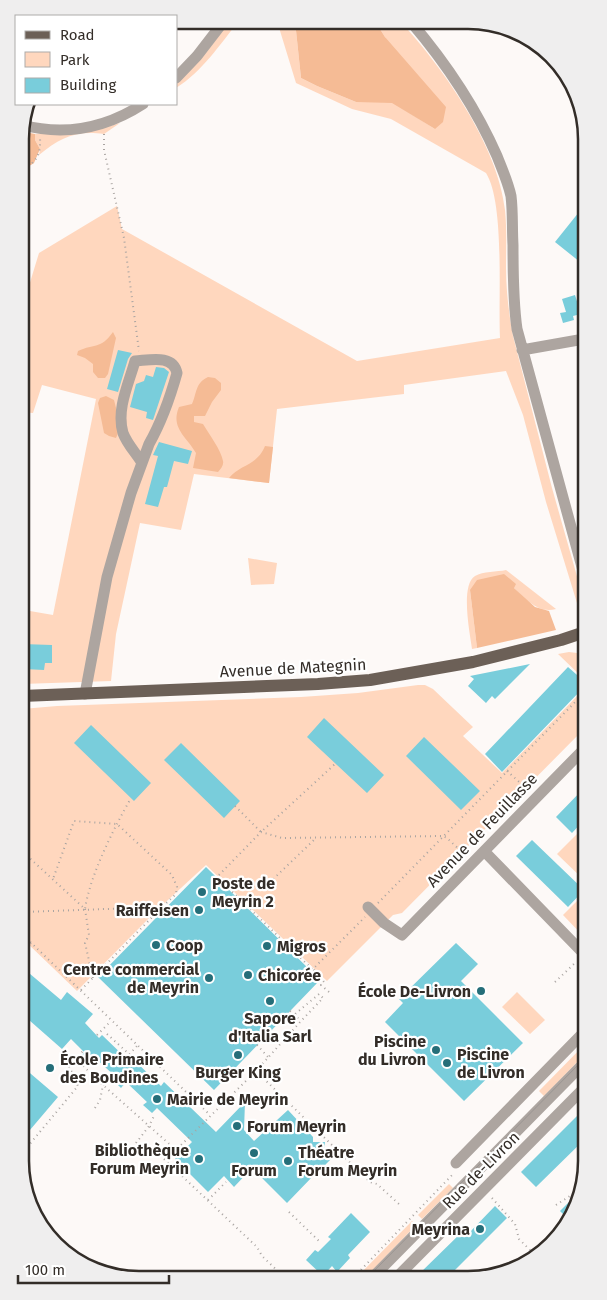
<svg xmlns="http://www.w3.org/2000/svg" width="607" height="1300" font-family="'Fira Sans',sans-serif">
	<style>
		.green { fill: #ffd7be }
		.forest { fill: #f5bb95 }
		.building { fill: #79cddb }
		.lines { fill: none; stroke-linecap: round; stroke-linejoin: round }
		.path { stroke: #a9a4a1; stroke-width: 2; stroke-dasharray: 1 4; stroke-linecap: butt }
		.minor { stroke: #ada5a0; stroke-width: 11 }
		.major { stroke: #6c6057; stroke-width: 12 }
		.tram { stroke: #9a9592; stroke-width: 1 }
		.poi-dot { fill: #256e79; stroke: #fff; stroke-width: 2 }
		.labels { text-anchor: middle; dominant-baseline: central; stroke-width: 4.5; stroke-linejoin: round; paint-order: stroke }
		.street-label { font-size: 16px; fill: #332d28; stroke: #fff }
		.poi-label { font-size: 16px; font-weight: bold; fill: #332d28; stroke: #fff; text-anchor: start }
		.rim { fill: none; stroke: #332d28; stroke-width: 2.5 }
	</style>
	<rect width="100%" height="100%" fill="#fdf9f7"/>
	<path class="green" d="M230,21H239C220,44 202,72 176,88V82L208,50Z
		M277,21H295L301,78L317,86L356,102H392L435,129L385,37L375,21L401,22C444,69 498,146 505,210C507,230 506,249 506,268C506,291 509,314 513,336L552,488L584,601L577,603L546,502L523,415L506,371L404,385V394L277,409L269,483L194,474L181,530L140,523L116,634L111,681L22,684V587L25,588L28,599L26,608L30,611L53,615L96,399L42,385L33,413L21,412V312L39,253L117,206L122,229L357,361L500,338C498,299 505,203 486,173L391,119L352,109L296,83Z
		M120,123L104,134C75,130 60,138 39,155L40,149L35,140V134L110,126Z
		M248,558L277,563L274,584L251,585Z
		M506,570L556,609C538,614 526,599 514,588L470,590L477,648L472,649C470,634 460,585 475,576C483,571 497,572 506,570Z
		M569,652L585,654V680L558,654Z
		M418,685H425L433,689L473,727L463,736L502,773L585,688V728L402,913L393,915L327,981L206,865L156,911L77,991L26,942L23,945L22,709L57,706L301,697L358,693Z
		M585,826L586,882L557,854Z
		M586,892V939L563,915Z
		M517,992L545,1020L530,1034L502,1007Z
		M586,1043V1053L544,1096L539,1091Z
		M449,1184L453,1188L422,1219L418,1215Z
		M412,1221L416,1225L366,1277H357Z"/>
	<path class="forest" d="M295,21H375L385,37L446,107L443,122L435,129L392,103L356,102L317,86L301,78Z
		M25,132L35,134V140L40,149L34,163L20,172V136Z
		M113,332L116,338L108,374L105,378H98L93,372V364L85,358L77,355L78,351C95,343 100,350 113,332Z
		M208,377L215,378L221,383V390L212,402L205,416H194V422L203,424C209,434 221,450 223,461C224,465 221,469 218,472L193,468L196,453C187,437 170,428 179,407L192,404C197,393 195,383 208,377Z
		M106,396L114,400C117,412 122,427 116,438L109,436L104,433L98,403L100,398Z
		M265,446L273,447L269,483L229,478C240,464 257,466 265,446Z
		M504,574L516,584L514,588L535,607L549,611L556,630L477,648L470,590L477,580Z"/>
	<path class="building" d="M583,207V257L580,262L555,242Z
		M575,295L581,314L573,316L574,320L563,323L560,313L566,312L562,299Z
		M118,350L132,353L128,359L118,392L107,389Z
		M156,367L164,368L169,372L153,420L146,418L147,412L130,407L136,384L144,381L146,375L153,377Z
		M159,442L192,451L188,464L174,461L167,487H164L158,507L145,504L158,456L153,455Z
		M22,644L52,645V663H45L44,670L24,669Z
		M530,664L495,699L492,696L486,703L468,686L474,679L470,676Z
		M568,667L585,682V686L502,772L485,754Z
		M324,718L384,775L367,793L307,737Z
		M91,725L151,783L134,801L74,743Z
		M424,737L480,791L461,810L406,756Z
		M181,743L240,801L224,818L164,760Z
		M585,787V819L572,833L556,817Z
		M532,840L584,890L568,907L516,856Z
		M206,867L320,980L214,1090L98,977Z
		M456,943L478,964L461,981L523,1043L464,1101L385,1022L403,1003L399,999Z
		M23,968L61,1000L67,992L93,1014L85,1023L99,1038L102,1035L130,1062L133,1059L161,1086L164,1082L216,1132L245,1102L244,1130L254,1141L288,1110L313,1137V1142H325L324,1149L332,1158L325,1165V1175H314L287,1203L252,1168L234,1187L224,1176L208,1192L175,1159L192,1142L157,1108L152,1113L143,1105L147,1102L126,1082L121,1088L113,1080L116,1077L95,1058L90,1063L82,1055L84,1052L71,1039L62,1049L29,1020L24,1026Z
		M24,1068L58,1097L24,1137Z
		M586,1107L587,1137L536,1187L521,1172Z
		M577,1194L571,1212L568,1219L560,1211Z
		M495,1206L507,1218L449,1276H417L463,1231L467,1235Z
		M351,1213L370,1232L348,1255L350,1258L337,1272L332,1266L323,1276L306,1260L315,1250L318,1252L331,1239L328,1237Z"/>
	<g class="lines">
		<path class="path" d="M104,134V150L124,238L139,351
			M20,172C36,162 41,156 40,138
			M582,649H585
			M507,771L527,789
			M235,806L261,832L335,764
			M23,852L85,909C90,875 114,828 131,798
			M266,886L316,838
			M378,903L585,692
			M85,909L89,935L85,943L93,978
			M23,912L162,907L176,894L177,887L172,875L117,824L74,821L53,879
			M23,935L210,1115
			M23,950L31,943
			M312,969L217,877L261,832L282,838L443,836L447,838L464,854
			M555,982L576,962
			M81,990L162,907
			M329,992L321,985L324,982L313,969L365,917
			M290,1011L301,1021
			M107,1034L129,1054
			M97,1035L111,1021
			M257,1045L268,1057
			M126,1058L137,1046
			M76,1059L103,1085L176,1150
			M256,1071L370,1182L377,1184L400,1205
			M95,1108L100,1100L103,1085L112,1074
			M136,1143L149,1126L154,1116
			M24,1151L78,1086L69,1066L83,1051
			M166,1158L176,1150L256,1071L301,1021L323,998L319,994L294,1015
			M164,1159L257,1247L262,1256L284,1277
			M492,1198L515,1224L519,1239L533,1253
			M208,1200L226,1182
			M556,1205L579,1190
			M289,1212L320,1242
			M354,1277L454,1173"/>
		<path class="minor" d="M411,22C445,62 476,108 497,156C502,169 508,182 511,196C513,212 512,229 513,245C513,273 513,301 517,329L585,578
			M176,78L197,56L224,21
			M22,125C65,136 106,128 143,104
			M522,350L584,339
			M85,694L107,577L131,493L149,444C162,421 170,398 177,373C173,354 150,360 135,361C129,383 116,409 123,433C127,444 136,453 142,463
			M485,852L586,956
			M368,907L384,923L402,935L585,748
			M456,1163L586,1030
			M398,1276L586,1086
			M373,1277L586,1061"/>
		<path class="major" d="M22,696L318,684L370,680L473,662L561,640L585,632"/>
		<path class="tram" d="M368,1277L586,1057"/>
	</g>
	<g class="poi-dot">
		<circle cx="202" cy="892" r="5"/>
		<circle cx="199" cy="910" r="5"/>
		<circle cx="156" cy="945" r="5"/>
		<circle cx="267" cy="946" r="5"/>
		<circle cx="248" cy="975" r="5"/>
		<circle cx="209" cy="978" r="5"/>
		<circle cx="481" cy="991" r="5"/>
		<circle cx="270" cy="1001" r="5"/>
		<circle cx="436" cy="1050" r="5"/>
		<circle cx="238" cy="1055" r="5"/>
		<circle cx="447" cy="1063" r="5"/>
		<circle cx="50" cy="1068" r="5"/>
		<circle cx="157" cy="1099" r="5"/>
		<circle cx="237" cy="1126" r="5"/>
		<circle cx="254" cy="1153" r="5"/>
		<circle cx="199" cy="1159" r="5"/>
		<circle cx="288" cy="1161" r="5"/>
		<circle cx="480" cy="1229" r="5"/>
	</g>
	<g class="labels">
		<g class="street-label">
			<text transform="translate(293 668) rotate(-3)">Avenue de Mategnin</text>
			<text transform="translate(482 830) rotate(-46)">Avenue de Feuillasse</text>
			<text transform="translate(481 1170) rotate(-45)">Rue de-Livron</text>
		</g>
		<g class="poi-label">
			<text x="212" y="883">Poste de<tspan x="212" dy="18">Meyrin 2</tspan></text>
			<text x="189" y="910" text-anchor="end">Raiffeisen</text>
			<text x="166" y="945">Coop</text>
			<text x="277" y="946">Migros</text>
			<text x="199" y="969" text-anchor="end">Centre commercial<tspan x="199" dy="18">de Meyrin</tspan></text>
			<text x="258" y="975">Chicorée</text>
			<text x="471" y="991" text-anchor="end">École De-Livron</text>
			<text x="270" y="1018" text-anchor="middle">Sapore<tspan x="270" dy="18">d'Italia Sarl</tspan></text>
			<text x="426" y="1041" text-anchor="end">Piscine<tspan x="426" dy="18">du Livron</tspan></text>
			<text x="457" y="1054">Piscine<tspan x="457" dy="18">de Livron</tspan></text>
			<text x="60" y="1059">École Primaire<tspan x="60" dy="18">des Boudines</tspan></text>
			<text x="238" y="1072" text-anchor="middle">Burger King</text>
			<text x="167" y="1099">Mairie de Meyrin</text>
			<text x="247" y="1126">Forum Meyrin</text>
			<text x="189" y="1150" text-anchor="end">Bibliothèque<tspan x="189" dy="18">Forum Meyrin</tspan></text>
			<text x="298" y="1152">Théatre<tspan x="298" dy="18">Forum Meyrin</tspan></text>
			<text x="254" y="1170" text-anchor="middle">Forum</text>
			<text x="470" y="1229" text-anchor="end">Meyrina</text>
		</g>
	</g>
	<path d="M0 0H607V1300H0ZM139 29H468A110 110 0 0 1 578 139V1161A110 110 0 0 1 468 1271H139A110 110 0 0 1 29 1161V139A110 110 0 0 1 139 29Z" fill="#efeeee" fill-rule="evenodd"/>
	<path class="rim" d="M139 29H468A110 110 0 0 1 578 139V1161A110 110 0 0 1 468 1271H139A110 110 0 0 1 29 1161V139A110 110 0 0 1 139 29Z"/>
	<rect x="15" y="15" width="162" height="90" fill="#ffffff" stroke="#adaba9"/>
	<rect x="25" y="31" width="25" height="8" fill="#6c6057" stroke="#adaba9"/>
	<text x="60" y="40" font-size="15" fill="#332d28">Road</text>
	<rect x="25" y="52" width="25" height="15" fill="#ffd7be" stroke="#adaba9"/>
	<text x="60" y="65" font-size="15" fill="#332d28">Park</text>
	<rect x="25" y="78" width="25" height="15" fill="#79cddb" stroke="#adaba9"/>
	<text x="60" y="90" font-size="15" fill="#332d28">Building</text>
	<path d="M18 1275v8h151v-8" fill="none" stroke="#332d28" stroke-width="2.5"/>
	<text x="25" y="1275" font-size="15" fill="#332d28" stroke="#ffffff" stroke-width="4" paint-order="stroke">100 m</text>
</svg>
